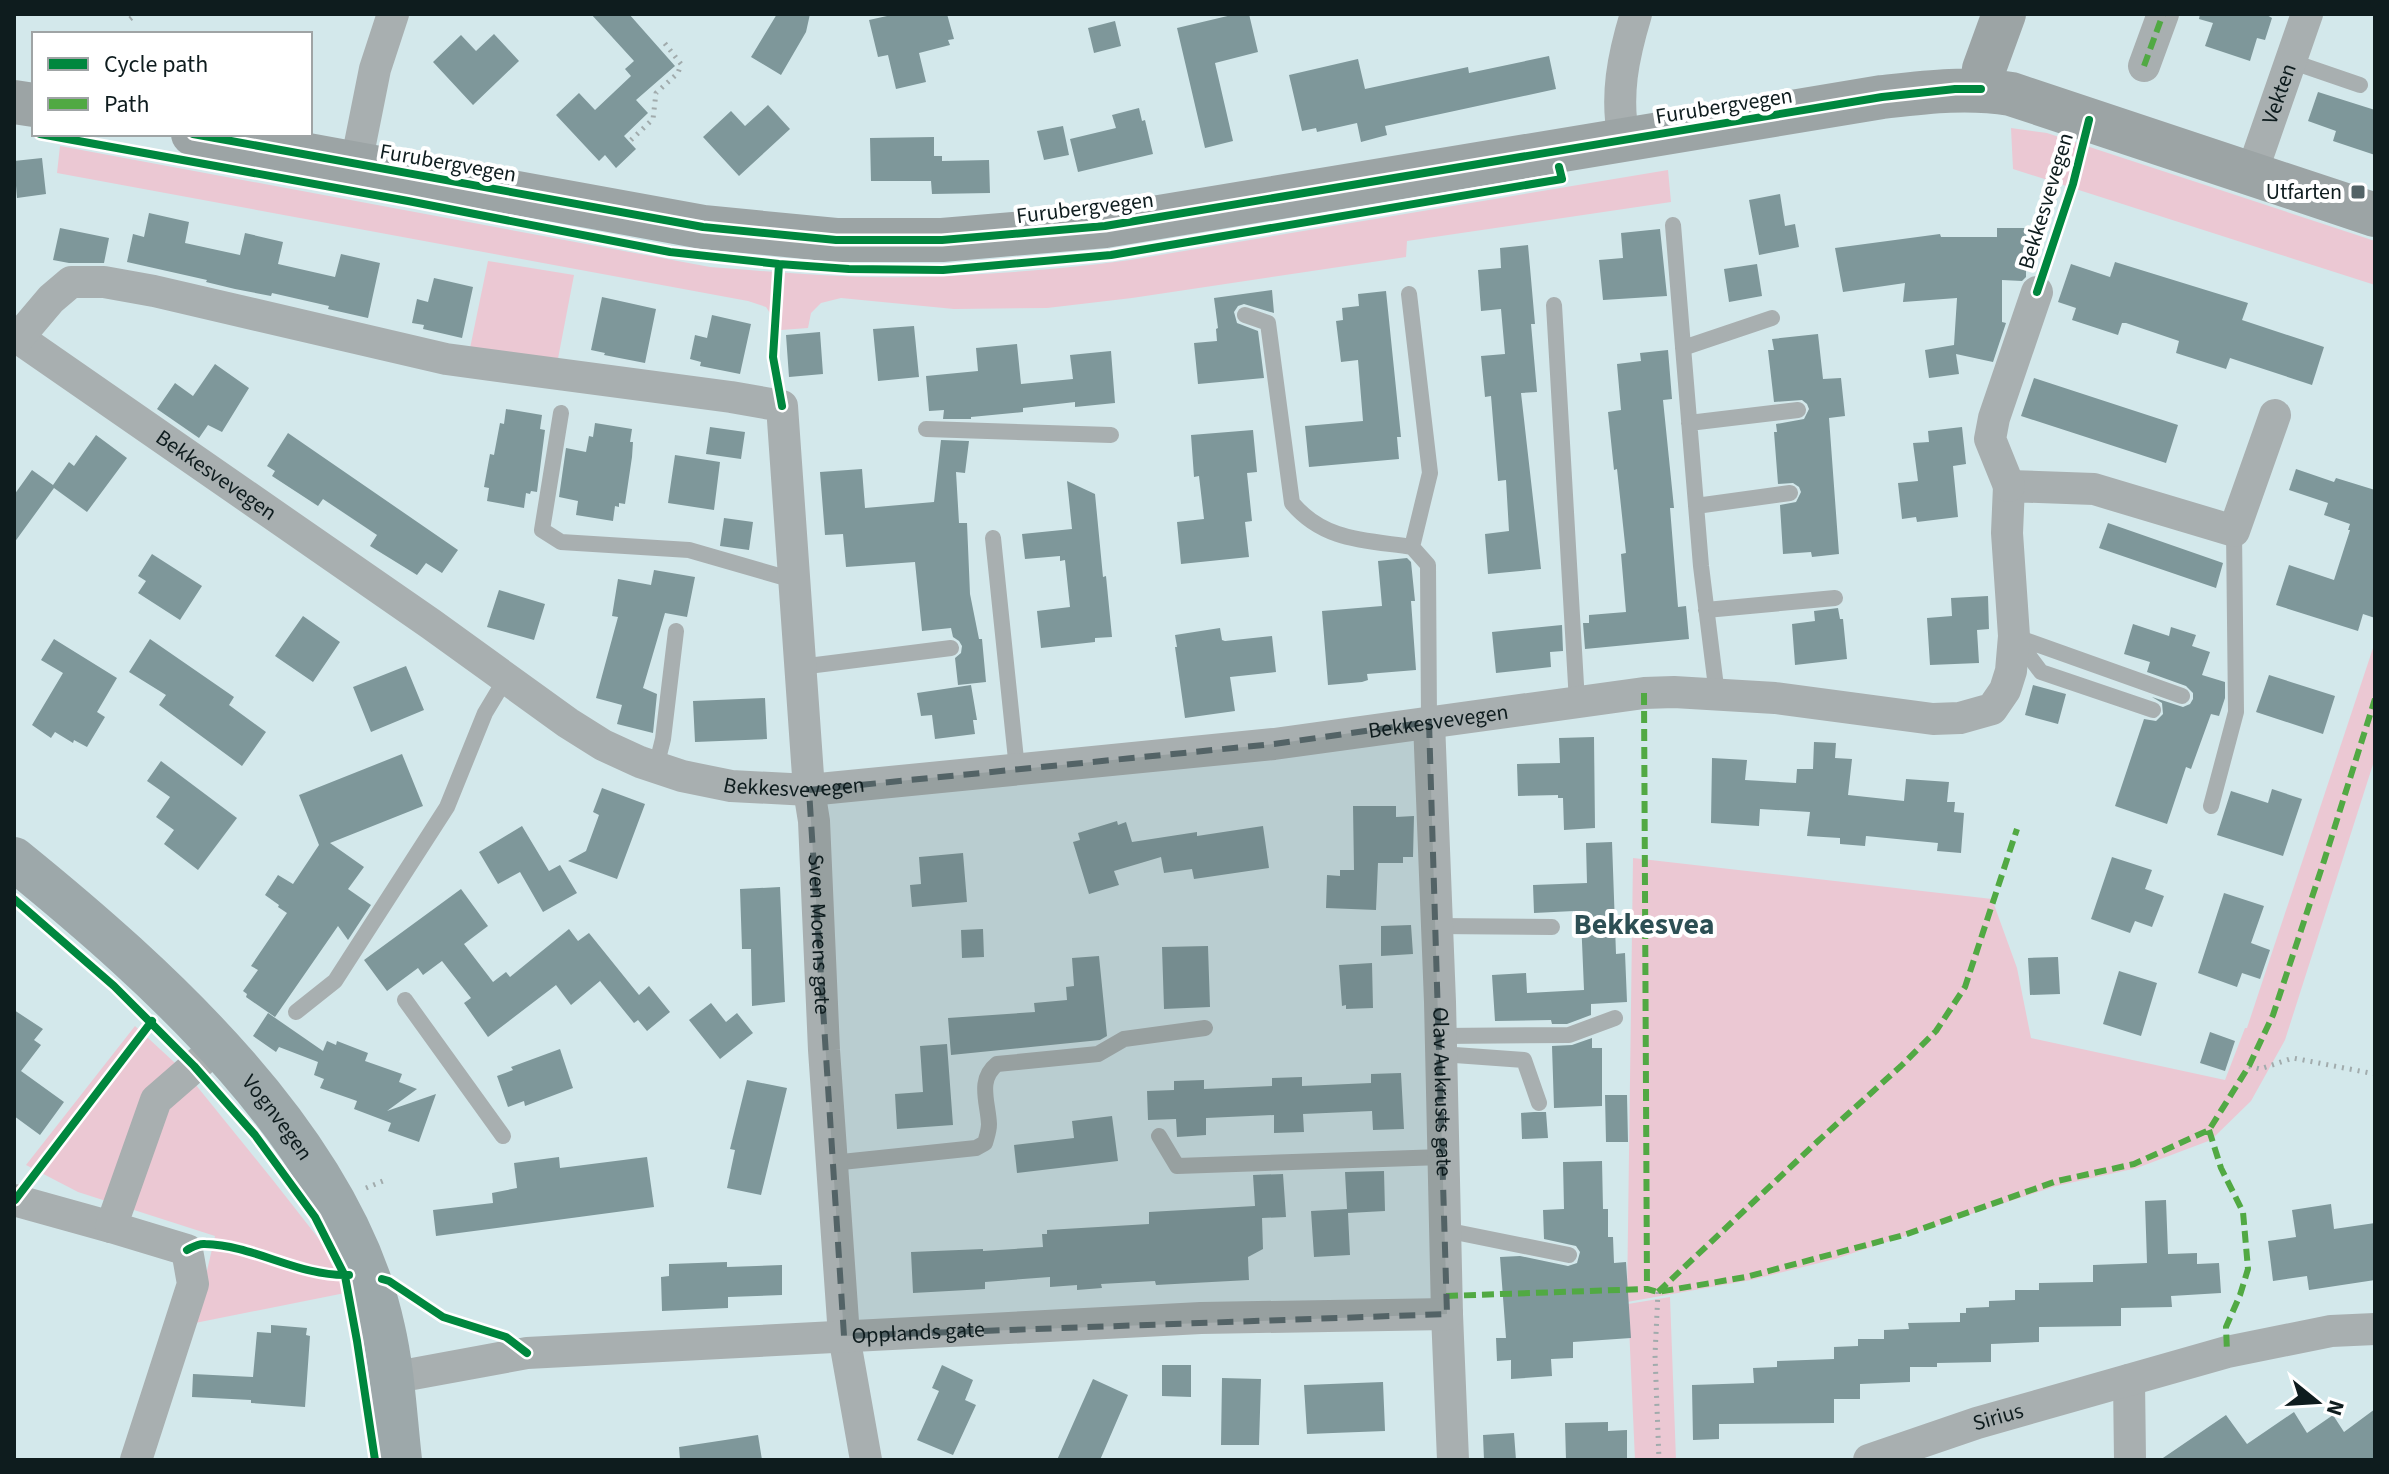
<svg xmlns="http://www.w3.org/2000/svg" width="2389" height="1474" font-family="'Source Sans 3',sans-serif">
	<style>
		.green { fill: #ebc8d3 }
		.building { fill: #7e979a }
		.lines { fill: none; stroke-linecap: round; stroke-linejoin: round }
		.path { stroke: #a1abac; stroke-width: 5; stroke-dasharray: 2 6; stroke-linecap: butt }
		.lane { stroke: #a8afb0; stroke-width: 16 }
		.street { stroke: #a8afb0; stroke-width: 32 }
		.secondary { stroke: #9ca4a5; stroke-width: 44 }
		.primary { stroke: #9da8aa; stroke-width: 44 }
		.quiet { stroke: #51a943; stroke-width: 6; stroke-dasharray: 12 6; stroke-linecap: butt }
		.cycleway-casing { stroke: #fff; stroke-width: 13 }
		.cycleway { stroke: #00873e; stroke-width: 8 }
		.marked { fill: #536366; fill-opacity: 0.2; stroke: #536366; stroke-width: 6; stroke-dasharray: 16 10; stroke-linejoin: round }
		.poi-dot { fill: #536366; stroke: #fff; stroke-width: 3 }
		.labels { text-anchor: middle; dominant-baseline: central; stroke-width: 8; stroke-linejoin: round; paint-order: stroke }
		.street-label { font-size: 22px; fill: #0e1c1e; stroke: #fff }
		.poi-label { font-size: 22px; fill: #0e1c1e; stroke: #fff; text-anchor: end }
		.district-label { font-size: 30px; font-weight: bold; fill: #2d4f54; stroke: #fff }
	</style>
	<rect width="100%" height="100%" fill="#d3e8eb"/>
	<path class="green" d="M2011,128L2047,133L2375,241V285L2013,169Z
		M60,146L710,267C777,272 844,279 911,277C984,275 1057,270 1130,260L1668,170L1671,202L1407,241L1406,257L1132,298L1047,308L954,309L841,298L821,303L811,313L808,328L781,330L766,307L748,301L57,173Z
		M488,261L574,275L556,369L468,358Z
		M2375,642V758L2285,1040L2251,1101L2211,1140L2137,1168L2056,1186L1835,1259L1751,1280L1627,1302L1633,858L1992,899L2017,968L2031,1038L2225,1080L2245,1028H2247Z
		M135,1026L187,1074L272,1179L330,1253L345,1293L195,1323L215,1236L78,1192L26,1165Z
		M1670,1297L1676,1460H1635L1628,1304Z"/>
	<path class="building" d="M591,14H629L675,66L636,100L648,113L624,136L636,149L616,168L605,155L599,161L556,115L579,93L595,110L631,76L625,69L634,61Z
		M777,14H810L806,32L781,75L751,57Z
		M896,14H947L954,39L948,40L950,45L919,53L926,82L896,89L888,55L878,57L869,20Z
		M1236,14H1249L1258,52L1215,63L1233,141L1205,148L1177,28Z
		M2200,14H2265L2272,18L2265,40L2257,38L2250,61L2205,46L2213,23L2199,19Z
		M1115,21L1121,46L1094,53L1088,28Z
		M494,34L519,61L473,105L433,62L461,35L476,51Z
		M1549,56L1556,89L1385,126L1387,135L1361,142L1357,123L1317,132L1316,128L1302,131L1289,75L1358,59L1365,89L1468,67L1469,73Z
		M2318,92L2375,110V155L2333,141L2336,131L2308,121Z
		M768,105L790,129L739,176L703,137L731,111L745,126Z
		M1139,108L1142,121L1145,120L1153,154L1078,172L1070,139L1116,128L1112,115Z
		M1063,126L1069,155L1044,160L1037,131Z
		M934,137V156H942V161L989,160L990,193L932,194L931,181H871L870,138Z
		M42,158L46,194L17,198L14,161Z
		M1780,194L1785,226L1795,224L1799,247L1759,255L1749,200Z
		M149,213L189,222L185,243L240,255L245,233L283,242L278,264L335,277L341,254L380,263L368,318L328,309L329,306L272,293L271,296L235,289L206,282L207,280L127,262L133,234L144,237Z
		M60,228L109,238L104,263H69L53,260Z
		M1997,228H2026V277L2022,281L2002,280V322L2006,323L1993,362L1956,354L1959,374L1929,378L1925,350L1954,345L1957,298L1903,302L1905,283L1843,292L1835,248L1940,234L1941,237H1997Z
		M1660,229L1667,296L1603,300L1599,260L1623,258L1621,233Z
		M1528,245L1535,324H1531L1537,392L1521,393L1541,569L1488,574L1485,534L1509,531L1506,480L1498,481L1491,396L1485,397L1481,356L1505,354L1501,309L1481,311L1478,270L1501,268L1500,248Z
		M2115,262L2248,303L2242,320L2324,347L2312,385L2230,358L2226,369L2176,353L2179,341L2126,323H2122L2118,335L2072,320L2076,308L2058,302L2071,264L2110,277Z
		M1757,264L1762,296L1729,302L1724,269Z
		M434,278L473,287L462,338L423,329L424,325L412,323L417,299L428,302Z
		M1272,290L1274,313L1244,304L1238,306L1234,312L1237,323L1258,331L1264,378L1198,384L1194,343L1217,341L1216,329L1218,328L1214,298Z
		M1386,291L1401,437H1397L1399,459L1309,467L1305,426L1363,421L1358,360L1341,362L1336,321L1343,320L1342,308L1359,306L1358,294Z
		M602,297L656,309L645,363L604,355L605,353L591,350Z
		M712,315L751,324L740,374L700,366L701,362L690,359L695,335L707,338Z
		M914,326L919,377L878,381L873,329Z
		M820,332L823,374L789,377L786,335Z
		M1818,334L1823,379L1841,378L1845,416L1829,418L1839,554L1812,557L1811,552L1783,554L1780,505L1796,502L1801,492L1799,487L1793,483L1778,484L1774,432H1777L1776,424L1804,419L1809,409L1807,404L1802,400L1774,402L1768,350H1774L1772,339Z
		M1017,344L1021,384L1073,379L1070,355L1111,351L1115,403L1075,407V402L1023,408V412L971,417V419H943L944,410L929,411L926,376L978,371L976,348Z
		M1668,350L1672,399L1663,400L1674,508H1670L1678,607L1686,606L1689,639L1585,649L1583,623H1589V615L1626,612L1621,554L1626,553L1617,469L1614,470L1608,412L1621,410L1617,364L1641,361L1640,353Z
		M215,364L249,388L222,432L208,425L199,438L157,409L175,383L193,396Z
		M2034,378L2178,425L2166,463L2021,416Z
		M506,409L542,415L540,429L545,430L537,492L531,491L530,494L526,493L524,508L487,501L489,488L484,487L490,454L494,455L500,423L504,424Z
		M595,423L632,429L630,442H633L632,457L625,504L619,503V507L615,506L613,521L576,515L578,501L559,497L566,448L586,452L589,436L593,437Z
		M710,427L745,432L741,459L706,454Z
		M1962,427L1966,464L1953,466L1958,517L1917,522L1916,517L1902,519L1898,483L1918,481L1913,443L1929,442L1928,431Z
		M1253,430L1257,472L1247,473L1252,521L1245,522L1249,557L1181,564L1177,522L1204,519L1199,476L1194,477L1191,435Z
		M288,433L458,550L442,573L426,563L417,575L370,546L377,535L323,499L318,506L272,476L275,471L267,466Z
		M96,435L127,458L87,512L54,488L14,543V495L32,470L53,485L69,462L74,466Z
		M941,440L969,441L965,473L956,472L959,523H967L970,594L979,639H982L986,682L958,685L955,658L961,653L962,646L959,641L953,637L951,628L922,631L915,562L846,567L843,534L825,535L820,472L862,469L865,508L934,502Z
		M675,455L720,462L714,510L668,503Z
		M2296,469L2334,482L2336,478L2375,490V618L2363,614L2358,631L2276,605L2289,565L2334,580L2350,530H2348L2350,524L2324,515L2328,503L2289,490Z
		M1067,481L1095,494L1103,577L1106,576L1112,637L1095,638V642L1041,648L1037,611L1070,607L1065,560L1060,561V556L1025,559L1022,534L1072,529Z
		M724,518L753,522L749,550L720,546Z
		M2108,523L2223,563L2216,588L2099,548Z
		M152,554L202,586L180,620L138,593L146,581L138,576Z
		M1407,558L1411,562L1415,601H1411L1416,670L1367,674L1368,680L1362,682L1328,685L1322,611L1382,606L1378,561Z
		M654,570L695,577L687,617L665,613L643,688L657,694L653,733L617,724L622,705L596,698L618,617L612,616L618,579L651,585Z
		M499,590L545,604L534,640L487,627Z
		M1988,596L1989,629L1977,630L1979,663L1930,665L1927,618L1952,616L1951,598Z
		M1838,608L1840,619H1843L1847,659L1795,665L1792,624L1815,621L1814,611Z
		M303,616L340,642L313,682L275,656Z
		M2133,624L2169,636L2171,627L2196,635L2192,646L2210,652L2202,675L2225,682V698L2219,716L2211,714L2191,769L2186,767L2167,824L2115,806L2144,719L2156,721L2163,714L2162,703L2152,697L2183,707L2190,704L2193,699V693L2186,686L2147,672L2150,662L2124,654Z
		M1562,625L1563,651L1550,652L1551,667L1496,673L1492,632Z
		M1220,628L1222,640L1225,641L1272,636L1276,672L1230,677L1235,711L1185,718L1175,647H1177L1175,635Z
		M54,639L117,678L97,712L105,717L87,747L74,740L73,743L55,732L51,738L32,725L63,673L41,660Z
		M150,639L234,697L229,705L266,732L242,766L159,705L166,695L129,672Z
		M406,666L424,710L371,732L353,687Z
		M2269,675L2335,696L2323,734L2256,712Z
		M971,685L977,720H973L975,734L935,739L932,715L921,716L917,693Z
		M2033,685L2066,694L2058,724L2025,715Z
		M765,698L767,739L695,742L693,701Z
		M1594,737L1595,828L1564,830L1563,798H1558V795L1518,796L1517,764L1560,763L1559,738Z
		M1814,742L1836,743L1835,758L1852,759L1848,795L1904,801L1906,779L1949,782L1947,802H1955L1954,812L1964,813L1961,853L1937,851L1938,843L1866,836L1865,846L1840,844V838L1807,836L1810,812L1760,809L1759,826L1711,823L1712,758L1747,760L1745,780L1796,783L1797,769H1813Z
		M402,754L423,806L330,843L364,867L348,889L371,905L348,940L338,926L275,1017L246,997L247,994L243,991L258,970L251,966L287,913L278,907L279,905L265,895L278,875L293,884L319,845L299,795Z
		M161,761L237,818L198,870L164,844L174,830L156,817L170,797L147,781Z
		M602,788L645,804L617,879L568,861L586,851L599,815L593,812Z
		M2272,789L2302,799L2283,856L2217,835L2231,791L2268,803Z
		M1353,806H1396V817L1414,816L1413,857H1403V863H1378L1376,910L1326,908L1327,875L1340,876V870H1354Z
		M1117,821L1118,825L1126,822L1132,842L1197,832V836L1263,826L1269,868L1194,879L1192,869L1164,873L1161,857L1114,871L1119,885L1089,894L1073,842L1080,840L1078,833Z
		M522,826L549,871L560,865L577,893L543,912L520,872L498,884L479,852Z
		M1612,842L1616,954L1625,953L1627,1002L1591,1004V1015L1567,1024H1552L1551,1020L1495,1021L1492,975L1526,973L1527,993L1584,990L1581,918H1575L1574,911L1534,913L1533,885L1587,883L1586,843Z
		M963,853L967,902L912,907L910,885L921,884L919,857Z
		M2112,857L2152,870L2145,889L2164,896L2152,927L2135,921L2130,933L2091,919Z
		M780,887L785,1002L752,1006L751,949H742L740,889Z
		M461,889L488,926L464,944L493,982L506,972L510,977L569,929L578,941L589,933L639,995L649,986L670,1012L647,1031L638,1020L634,1023L600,981L571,1005L556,985L488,1037L464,1003L471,998L442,961L423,975L418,968L387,991L364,960Z
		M2224,893L2264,906L2251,943L2270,950L2260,979L2242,973L2237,987L2198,973Z
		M1411,925L1413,954L1381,956V926Z
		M983,929L984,957L962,958L961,930Z
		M1208,946L1210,1007L1164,1009L1162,947Z
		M1099,956L1107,1036L1100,1040L951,1055L948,1018L1035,1012L1034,1003L1067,1000L1066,987L1074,986L1072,958Z
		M2058,957L2060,994L2030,995L2028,958Z
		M1372,963L1373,1008L1346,1009V1005L1342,1006L1339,965Z
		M2119,971L2157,983L2141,1036L2103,1024Z
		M711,1003L726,1022L737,1013L753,1033L720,1059L689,1020Z
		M14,1010L43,1029L34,1040L41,1045L21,1071L64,1102L40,1135L14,1116Z
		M268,1013L323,1051L327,1041L336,1045L337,1041L368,1053L365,1061L402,1074L399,1082L417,1089L387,1111L436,1094L419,1142L388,1131L391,1123L354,1109L357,1101L320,1088L324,1079L314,1075L318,1062L279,1047L276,1052L253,1036Z
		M2210,1032L2235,1041L2225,1071L2200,1063Z
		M1592,1038V1048H1602V1106L1554,1108L1552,1046L1572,1045Z
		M947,1044L953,1125L897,1129L895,1094L923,1092L920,1046Z
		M560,1049L573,1088L525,1106L524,1101L508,1107L497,1076L513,1070L511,1067Z
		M1401,1073L1404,1129L1373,1130L1372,1111L1303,1114L1304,1132L1274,1133V1115L1206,1118V1135L1177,1137L1176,1119L1148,1120L1147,1091L1174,1090V1081L1204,1080V1089L1272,1086V1078L1302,1077V1086L1371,1083V1074Z
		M747,1080L787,1088L761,1195L727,1188L735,1150L730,1149Z
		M1605,1095H1627L1628,1142H1606Z
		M1534,1112H1546L1548,1138L1522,1139L1521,1113Z
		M1112,1116L1118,1161L1017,1173L1014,1145L1074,1138L1072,1121Z
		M559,1157L560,1168L647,1157L654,1207L436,1236L433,1210L493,1203L492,1193L517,1188L514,1163Z
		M1602,1161L1603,1209H1608V1237H1613L1614,1263L1626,1262L1631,1338L1573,1342V1358L1551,1359L1552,1376L1511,1379V1360L1497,1361L1496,1338H1506L1500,1257L1520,1256L1568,1266L1577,1263L1580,1252L1576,1246L1544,1239L1543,1210L1564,1209L1563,1162Z
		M1384,1171L1385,1211L1348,1213L1350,1255L1314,1257L1311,1211L1347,1209L1345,1172Z
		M1283,1174L1286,1217L1262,1218L1263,1249L1248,1257L1249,1280L1156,1285L1155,1281L1101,1284L1102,1288L1077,1290V1285L1050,1287V1277L985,1282V1289L913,1293L911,1252L983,1249V1251L1043,1247L1042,1234H1047V1230L1149,1224V1212L1255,1206L1253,1175Z
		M2166,1200L2168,1254L2197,1253V1264L2219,1263L2221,1293L2171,1296L2172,1307L2121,1308V1326L2039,1327V1342L1991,1344V1362L1937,1363V1367H1910V1382L1860,1384V1399H1834V1423L1719,1424V1439L1693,1440L1692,1385L1754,1383L1753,1368L1777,1367V1361L1834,1359V1347L1858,1346V1339H1884V1330L1909,1329L1908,1323L1960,1322V1313H1966V1308L1989,1307V1301L2015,1300V1290H2039V1283L2093,1282V1265L2147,1263L2145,1201Z
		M2331,1204L2334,1229L2375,1223V1280L2309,1290L2307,1276L2273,1281L2268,1241L2296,1237L2292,1210Z
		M727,1262V1267L782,1265V1295L728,1297V1308L662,1311L661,1277L669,1276V1264Z
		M271,1325L307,1328L306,1335L310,1336L305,1407L251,1403V1400L192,1397L193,1374L253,1377L257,1332L271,1333Z
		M942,1365L973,1380L965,1400L976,1405L953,1455L917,1440L939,1391L932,1388Z
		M1162,1365H1191V1397L1162,1396Z
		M1222,1378L1261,1379L1259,1445H1221Z
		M1093,1379L1128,1395L1100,1460H1057Z
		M1383,1382L1385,1431L1307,1434L1304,1385Z
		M2375,1409V1460H2160L2226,1415L2247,1444L2294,1412L2307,1433L2333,1415L2344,1432Z
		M1608,1422V1431L1627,1430V1460H1566L1565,1423Z
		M1514,1433L1516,1460H1484L1483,1435Z
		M758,1435L762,1460H680L679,1447Z"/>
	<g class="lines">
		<path class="path" d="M130,19L136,14
			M631,140L653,119L656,93L678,73L681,64L663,41
			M2249,1066L2260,1069L2293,1058L2375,1074
			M366,1188L383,1181
			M1658,1292L1655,1355L1659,1460"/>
		<path class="lane" d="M2290,61L2360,85
			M1673,225L1701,566L1717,695
			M1409,294L1430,473L1412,547
			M1554,305L1577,702
			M1245,315L1268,323L1292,503C1324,541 1365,540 1412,547L1428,565L1429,722
			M1683,348L1772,318
			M561,413L542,530L561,542L689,550L793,580
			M1689,423L1798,410
			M926,429L1111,435
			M1696,506L1790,493
			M993,538L1017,769
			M1706,610L1835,598
			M800,667L951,648
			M2153,710L2041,672L2014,636L2182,696
			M656,767L663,739L676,631
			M2211,806L2236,712L2234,531
			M1437,926L1552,927
			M405,1000L503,1136
			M296,1012L335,981L447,807L485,713L506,678
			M1441,1036L1569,1035L1615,1018
			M1441,1054L1524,1060L1539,1103
			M1159,1136L1177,1166L1443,1157
			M832,1163L976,1148L985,1143C987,1136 989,1131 989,1124C988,1102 977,1080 997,1064L1098,1054L1124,1039L1205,1028
			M1445,1230L1569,1255"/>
		<g class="street">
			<path d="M2144,66L2163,14"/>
			<path d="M1624,140C1615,96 1623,57 1636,14"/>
			<path d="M356,164L375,69L393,14"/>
			<path id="s1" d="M2251,175L2307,14"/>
			<path id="s2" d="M14,335L431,624L568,723L603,745L640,762L682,776L731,786L809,790L1274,744L1644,693L1674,692L1775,698L1933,719L1960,718L1992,709L2005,690L2011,671L2014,636L2007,533L2009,486L2094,489L2234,531L2275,415"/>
			<path id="s3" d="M18,338L51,299L71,282H104L154,291L446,359L731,397L782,406L809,790L814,821L824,1050L844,1336L866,1460"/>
			<path d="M2009,486L1990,439L1994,418L2037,292"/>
			<path id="s4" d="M1429,722L1440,1002L1447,1314L1453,1460"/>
			<path d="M14,1200L111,1227"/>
			<path id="s5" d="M391,1378L527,1353L1201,1318L1447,1314"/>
			<path d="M2129,1380L2130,1460"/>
			<path d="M136,1460L193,1284L187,1250L111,1227L156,1100L218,1046"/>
			<path id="s6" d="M1869,1460L1977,1423L2227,1352L2331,1331L2375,1329"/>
		</g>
		<path class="secondary" d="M1981,89L1984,69L2004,14
			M14,102L34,105
			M193,134L703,227L836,240H942L1105,226L1882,97C1927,92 1966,87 2011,94L2375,215"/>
		<path class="primary" id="s7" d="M14,859C157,975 342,1140 383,1328C393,1371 395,1416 400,1460"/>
		<path class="quiet" d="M2144,66L2163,14
			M1644,693L1647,1289
			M2209,1130L2221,1168L2243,1212L2248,1269L2240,1295L2226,1327L2227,1352
			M1658,1292L1818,1141L1901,1066L1936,1031L1965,987L2017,829
			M1446,1296L1647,1289L1658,1292L1746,1277L1904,1235L2057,1181L2134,1164L2209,1130L2249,1066L2273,1015L2324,861L2375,699"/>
		<g class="cycleway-casing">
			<path id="cycleway" d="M40,134L408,201L670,252L779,264L849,269L943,270L1111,255L1562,179L1559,167
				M193,134L703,227L836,240H942L1105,226L1882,97L1955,89H1981
				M779,264L773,357L782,406
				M2037,292L2073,184L2089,120
				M14,899L114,986L194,1066L255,1135L315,1217L345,1276L357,1341L375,1460
				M15,1200L152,1021
				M187,1250C193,1247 198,1243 205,1244C254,1245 299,1277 349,1275
				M382,1279L389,1281L443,1317L506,1337L527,1353"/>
		</g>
		<use href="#cycleway" class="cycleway"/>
	</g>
	<path class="marked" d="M1429,722L1447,1314L844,1336L809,790L1274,744Z"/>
	<rect class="poi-dot" x="2350" y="184" width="16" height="16" rx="4"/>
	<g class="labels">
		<g class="street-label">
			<text stroke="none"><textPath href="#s1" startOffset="86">Vekten</textPath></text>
			<text transform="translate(1724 106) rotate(-9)">Furubergvegen</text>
			<text transform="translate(448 163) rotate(10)">Furubergvegen</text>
			<text transform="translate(2046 201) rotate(-73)">Bekkesvevegen</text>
			<text transform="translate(1085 208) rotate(-7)">Furubergvegen</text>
			<text stroke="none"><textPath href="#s2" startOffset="246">Bekkesvevegen</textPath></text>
			<text stroke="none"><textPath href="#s2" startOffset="1564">Bekkesvevegen</textPath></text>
			<text stroke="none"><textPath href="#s2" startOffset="916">Bekkesvevegen</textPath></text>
			<text stroke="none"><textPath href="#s3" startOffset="1330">Sven Morens gate</textPath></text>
			<text stroke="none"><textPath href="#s4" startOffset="370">Olav Aukrusts gate</textPath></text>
			<text stroke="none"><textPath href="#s7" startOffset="370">Vognvegen</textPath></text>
			<text stroke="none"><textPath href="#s5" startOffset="530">Opplands gate</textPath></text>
			<text stroke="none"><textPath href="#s6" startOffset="136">Sirius</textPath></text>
		</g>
		<g class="poi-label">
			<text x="2342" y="192">Utfarten</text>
		</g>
		<g class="district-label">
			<text x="1644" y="924">Bekkesvea</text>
		</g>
	</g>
	<rect width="2389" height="1474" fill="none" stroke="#0e1c1e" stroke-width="32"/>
	<rect x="32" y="32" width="280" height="104" fill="#ffffff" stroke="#9fa4a5" stroke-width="2"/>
	<rect x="48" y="58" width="40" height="12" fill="#00873e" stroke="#9fa4a5" stroke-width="2"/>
	<text x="104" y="72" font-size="24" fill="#0e1c1e">Cycle path</text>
	<rect x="48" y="98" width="40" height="12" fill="#51a943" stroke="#9fa4a5" stroke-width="2"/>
	<text x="104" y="112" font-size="24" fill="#0e1c1e">Path</text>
	<g transform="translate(2317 1402) rotate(108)" stroke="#ffffff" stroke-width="6" paint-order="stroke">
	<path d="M0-6L14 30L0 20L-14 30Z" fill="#0e1c1e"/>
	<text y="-12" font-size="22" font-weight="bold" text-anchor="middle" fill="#0e1c1e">N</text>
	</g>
</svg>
